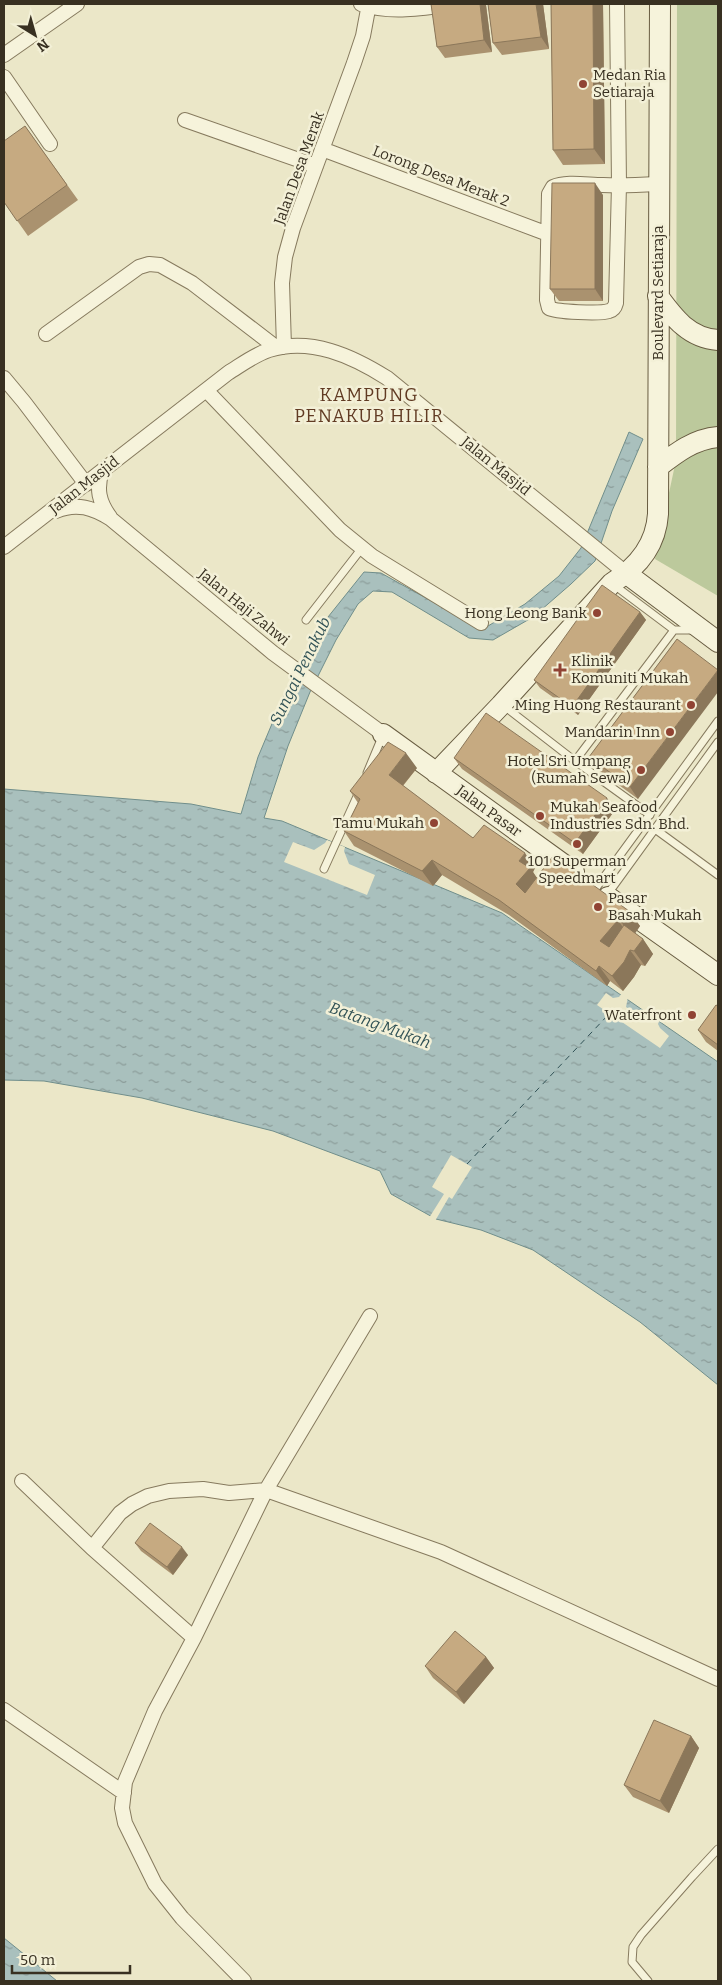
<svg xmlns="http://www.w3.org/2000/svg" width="722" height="1985" font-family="Bitter,serif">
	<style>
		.park { fill: #bcc99c }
		.water { fill: url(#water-ripples); stroke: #708e8b }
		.pier { fill: #ebe7c8 }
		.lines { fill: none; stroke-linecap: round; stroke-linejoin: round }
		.ferry { stroke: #315256; stroke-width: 1; stroke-dasharray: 6 5; stroke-linecap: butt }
		.lane-casing { stroke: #867a5e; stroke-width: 9 }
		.street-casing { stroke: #867a5e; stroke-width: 16 }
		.secondary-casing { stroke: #685c41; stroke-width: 22 }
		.lane { stroke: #f6f3db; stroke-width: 7 }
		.street { stroke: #f6f3db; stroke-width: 14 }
		.secondary { stroke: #f6f3db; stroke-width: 20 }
		.wall { fill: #aa926f }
		.shaded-wall { fill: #8b775a }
		.building { fill: #c6aa81; stroke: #8b775a }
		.poi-dot { fill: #904333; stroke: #f3f0d7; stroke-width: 2 }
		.labels { text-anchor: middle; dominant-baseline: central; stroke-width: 5; stroke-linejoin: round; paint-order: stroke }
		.poi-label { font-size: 15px; fill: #383021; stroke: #f3f0d7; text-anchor: end }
		.street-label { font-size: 15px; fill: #383021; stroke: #f3f0d7 }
		.water-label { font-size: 16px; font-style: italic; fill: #315256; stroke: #f3f0d7 }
		.quarter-label { font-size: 18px; letter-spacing: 1px; fill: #613b23; stroke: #f3f0d7 }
	</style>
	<defs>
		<pattern id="water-ripples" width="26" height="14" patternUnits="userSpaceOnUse" patternTransform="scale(1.25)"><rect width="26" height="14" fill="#a9c0bd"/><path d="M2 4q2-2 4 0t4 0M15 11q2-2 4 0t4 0" fill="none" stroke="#8b9c99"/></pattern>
	</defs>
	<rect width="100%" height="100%" fill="#ebe7c8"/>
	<path class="park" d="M677,4H718V596L655,559L676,460Z"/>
	<path class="water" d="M629,432L643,439L612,511L595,561L571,584L533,617L493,640L469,638L392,592L373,591L358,604L336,640L310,692L288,746L264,818L282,821L502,913L718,1062V1385L640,1322L533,1250L481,1230L436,1219L391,1194L380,1171L273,1131L142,1098L44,1081L4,1080V789L191,804L241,814L258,757L282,700L324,622L364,572L381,573L460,617L488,626L525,604L559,576L581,548Z
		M4,1938L57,1981H4Z"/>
	<path class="pier" d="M327,840L345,847L344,851L349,864L375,875L367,895L284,862L293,842L314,850L325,843Z
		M606,993L613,998L619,997L622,993L628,997L626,1007L644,1019L649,1012L660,1019L658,1024L660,1028L669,1036L660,1048L597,1005Z
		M451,1155L472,1167L452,1199L449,1197L435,1221L429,1218L444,1194L432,1187Z"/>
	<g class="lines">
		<path class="ferry" d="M467,1164L609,1014"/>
		<g class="lane-casing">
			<path id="lane" d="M614,585L674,630
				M306,620L362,548
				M504,706L575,761
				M367,773L382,737
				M650,815L575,761L674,630H694
				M655,829L718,875
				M324,869L359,792
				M596,888L718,721
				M607,895L718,742
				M648,1981L632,1962L633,1947L641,1935L692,1877L718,1849"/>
		</g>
		<g class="street-casing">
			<path id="street" d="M361,4C391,14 423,8 454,4
				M617,4L619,185L616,303C615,307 613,310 609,311C600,314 556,312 549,308L547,300L549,194L553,187C566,181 588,185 603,185C622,186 640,185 659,184
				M4,55L77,4
				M4,77L50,144
				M185,120L316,166
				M322,149L548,234
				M46,334L139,267L149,264L160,265L192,283L277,348
				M284,347L282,283L285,257L293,228L354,63L363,36L369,4
				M4,378L24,402L86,484
				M206,390L340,530L372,556L481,623
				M102,471C96,489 99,502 110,517
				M56,511C77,502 93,508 111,519L273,653L383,734
				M4,547L228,373C241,365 254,355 269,350C311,337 352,356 387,378L627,574
				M22,1481L92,1548L194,1638
				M92,1548L120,1513L132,1504L148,1496L169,1491L203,1489L229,1493L266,1490L441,1552L718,1679
				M4,1710L124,1793
				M244,1981L182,1918L155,1884L125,1823L122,1808L125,1782L155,1711L194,1638L266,1490L370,1316"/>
		</g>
		<g class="secondary-casing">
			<path id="secondary" d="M658,296C674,318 689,338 718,340
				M658,467C676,453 694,439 718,437
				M627,574L718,642
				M383,734L574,872
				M436,773L501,705L612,583C638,567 656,545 658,514L660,4
				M608,897L718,975"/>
		</g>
		<use href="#lane" class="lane"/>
		<use href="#street" class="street"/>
		<use href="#secondary" class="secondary"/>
	</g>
	<path class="wall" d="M431,4H486V5L492,52L445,58L437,47Z
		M488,4H543L549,49L502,55L493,43Z
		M551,4H603L605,164L563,165L553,150Z
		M25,126L78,200L28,236L4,202Z
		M603,195V301H559L550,289Z
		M640,612L646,620L578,715L540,688L534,680Z
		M677,639L638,799L597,769L589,757Z
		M454,758L615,810L583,854L462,769Z
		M417,768L403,786L473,838L535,868L533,872L537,878L629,911L640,926L635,933L643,939L653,954L645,966L641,965L634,977L623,991L610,981L607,986L509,915L442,875L433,886L354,846L344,831L358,803L350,791Z
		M718,1006V1051L706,1042L698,1030Z
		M135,1543L188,1555L173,1575L141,1551Z
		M486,1657L494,1668L464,1704L433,1678L425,1666Z
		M691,1736L699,1748L669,1813L633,1797L624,1785Z"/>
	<path class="shaded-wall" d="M480,4H486V5L492,52L484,40Z
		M536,4H543L549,49L541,37Z
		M593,4H603L605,164L594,149Z
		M595,183L603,195V301L595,289Z
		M640,612L646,620L578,715L572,707Z
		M718,670V692L638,799L630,787Z
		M406,753L417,768L399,790L389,775Z
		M607,798L615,810L583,854L575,843Z
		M525,853L535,868L533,872L540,883L527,899L516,884L519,861Z
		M432,860L442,875L433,886L422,871Z
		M629,911L640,926L632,938L622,923Z
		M618,920L628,935L611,956L600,941Z
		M643,939L653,954L645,966L634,951Z
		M630,950L641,965L634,977L623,991L612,976Z
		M599,966L610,981L607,986L596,971Z
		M182,1547L188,1555L173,1575L167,1567Z
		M486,1657L494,1668L464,1704L456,1692Z
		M691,1736L699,1748L669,1813L660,1801Z"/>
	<path class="building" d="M431,4H480L484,40L437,47Z
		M488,4H536L541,37L493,43Z
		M551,4H593L594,149L553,150Z
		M25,126L67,185L17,221L4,202V141Z
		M552,183H595V289H550Z
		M602,585L640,612L572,707L534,680Z
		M677,639L718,670L630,787L589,757Z
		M486,713L607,798L575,843L454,758Z
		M388,742L406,753L389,775L473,838L484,825L525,853L519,861L530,868L516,884L525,893L553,856L629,911L622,923L618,920L600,941L609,947L624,925L643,939L634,951L630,950L624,962L612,976L599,966L596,971L499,900L432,860L422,871L344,831L360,799L350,791Z
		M716,1005L718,1006V1045L698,1030Z
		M150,1523L182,1547L167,1567L135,1543Z
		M455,1631L486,1657L456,1692L425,1666Z
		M654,1720L691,1736L660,1801L624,1785Z"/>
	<g class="poi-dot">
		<circle cx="583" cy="84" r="5"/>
		<circle cx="597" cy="613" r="5"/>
		<path d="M557.5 662.5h5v5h5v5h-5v5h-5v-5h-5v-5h5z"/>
		<circle cx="691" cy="705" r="5"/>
		<circle cx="670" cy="732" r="5"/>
		<circle cx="641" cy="770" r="5"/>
		<circle cx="540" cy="816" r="5"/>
		<circle cx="434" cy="823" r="5"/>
		<circle cx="577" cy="844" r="5"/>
		<circle cx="598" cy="907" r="5"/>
		<circle cx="692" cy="1015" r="5"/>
	</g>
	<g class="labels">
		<g class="poi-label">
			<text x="593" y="75" text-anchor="start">Medan Ria<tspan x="593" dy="17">Setiaraja</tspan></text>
			<text x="587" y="613">Hong Leong Bank</text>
			<text x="571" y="661" text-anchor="start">Klinik<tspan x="571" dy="17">Komuniti Mukah</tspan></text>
			<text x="681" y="705">Ming Huong Restaurant</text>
			<text x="660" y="732">Mandarin Inn</text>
			<text x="631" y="761">Hotel Sri Umpang<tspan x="631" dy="17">(Rumah Sewa)</tspan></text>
			<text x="550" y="807" text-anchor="start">Mukah Seafood<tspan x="550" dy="17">Industries Sdn. Bhd.</tspan></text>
			<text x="424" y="823">Tamu Mukah</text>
			<text x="577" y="861" text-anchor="middle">101 Superman<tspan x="577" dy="17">Speedmart</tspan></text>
			<text x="608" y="898" text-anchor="start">Pasar<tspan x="608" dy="17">Basah Mukah</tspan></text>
			<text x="682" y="1015">Waterfront</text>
		</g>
		<g class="street-label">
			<text transform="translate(299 168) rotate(-70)">Jalan Desa Merak</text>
			<text transform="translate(441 176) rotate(21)">Lorong Desa Merak 2</text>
			<text transform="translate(658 293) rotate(-90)">Boulevard Setiaraja</text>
			<text transform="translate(496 466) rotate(39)">Jalan Masjid</text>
			<text transform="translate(84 485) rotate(-38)">Jalan Masjid</text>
			<text transform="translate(244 607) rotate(39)">Jalan Haji Zahwi</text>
			<text transform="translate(489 811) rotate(36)">Jalan Pasar</text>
		</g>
		<g class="water-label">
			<text transform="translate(300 671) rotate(-64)">Sungai Penakub</text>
			<text transform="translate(380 1025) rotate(20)">Batang Mukah</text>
		</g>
		<g class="quarter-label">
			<text x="369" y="395">KAMPUNG<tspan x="369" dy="21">PENAKUB HILIR</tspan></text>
		</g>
	</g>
	<rect width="722" height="1985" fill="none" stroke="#383021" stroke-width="10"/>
	<g transform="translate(35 35) rotate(143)" stroke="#f3f0d7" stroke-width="4" paint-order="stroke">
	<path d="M0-4L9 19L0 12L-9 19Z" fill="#383021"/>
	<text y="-8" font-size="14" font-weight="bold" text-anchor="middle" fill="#383021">N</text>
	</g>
	<path d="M12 1965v8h118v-8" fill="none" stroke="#383021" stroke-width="2.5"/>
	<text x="20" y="1965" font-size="15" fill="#383021" stroke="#f3f0d7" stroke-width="4" paint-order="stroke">50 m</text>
</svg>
